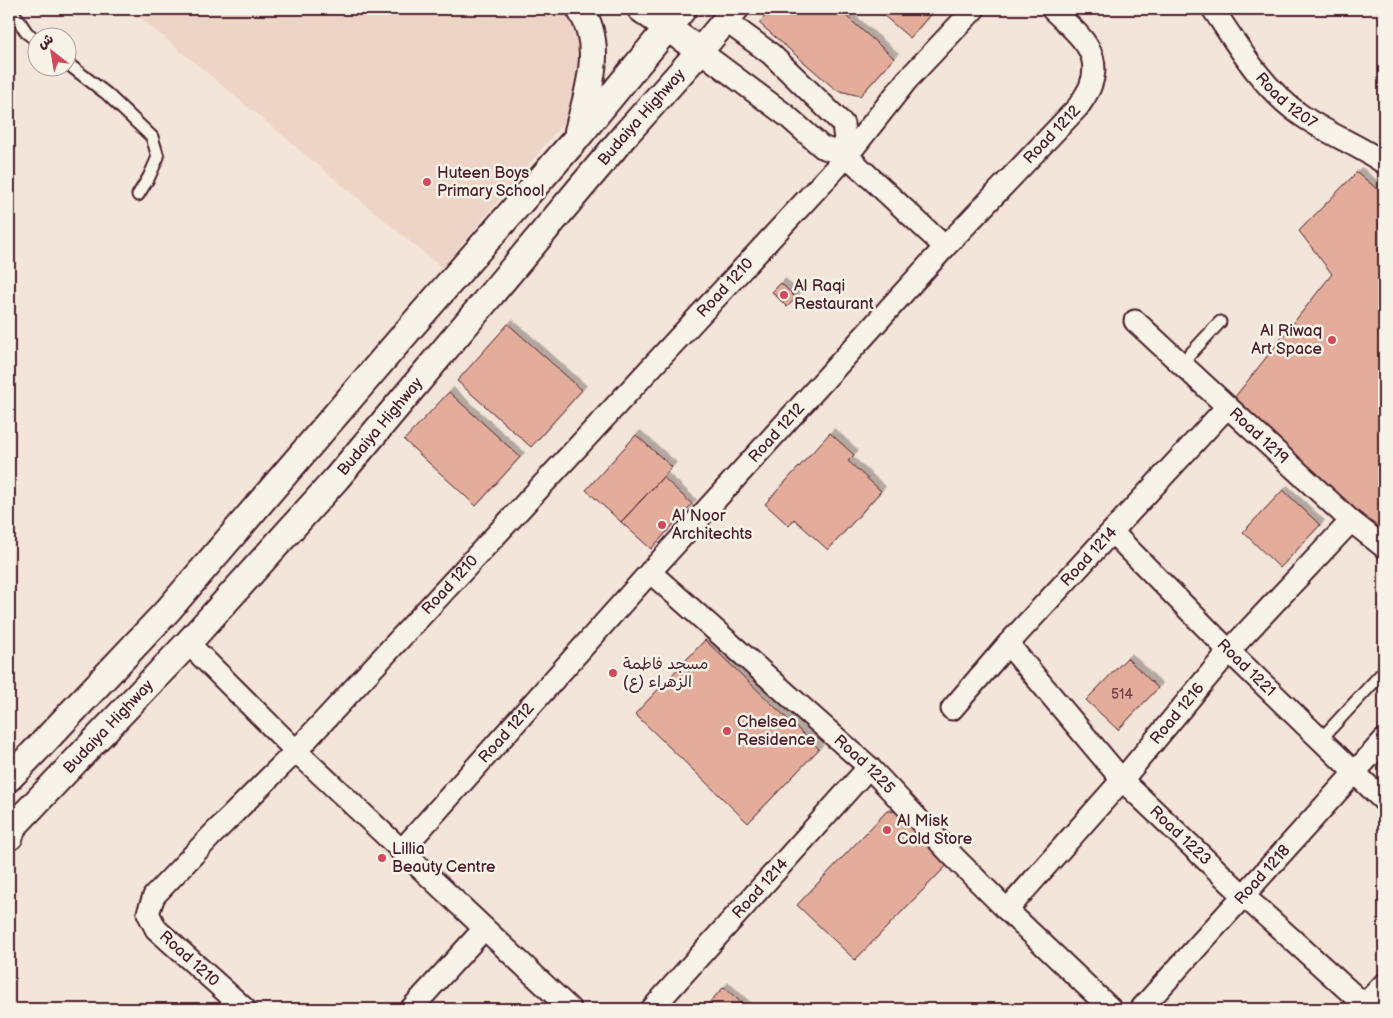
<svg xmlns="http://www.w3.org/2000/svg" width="1393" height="1018" font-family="'Balsamiq Sans','Playpen Sans Arabic',sans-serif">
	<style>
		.built { fill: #eed4c6 }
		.building { fill: #e4ac9b; stroke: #4a1f2b; filter: url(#shadow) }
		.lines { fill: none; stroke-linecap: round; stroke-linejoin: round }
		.service-casing { stroke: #4a1f2b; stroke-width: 15 }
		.minor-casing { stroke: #4a1f2b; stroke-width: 25 }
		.tertiary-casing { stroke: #4a1f2b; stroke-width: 30 }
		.secondary-casing { stroke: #4a1f2b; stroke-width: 31 }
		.primary-casing { stroke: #4a1f2b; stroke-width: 31 }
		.service { stroke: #f7f3e8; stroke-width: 11 }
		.minor { stroke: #f7f3e8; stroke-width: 21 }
		.tertiary { stroke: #f7f3e8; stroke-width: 26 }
		.secondary { stroke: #f7f3e8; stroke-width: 28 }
		.primary { stroke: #f7f3e8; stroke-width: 28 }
		.poi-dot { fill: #d1495b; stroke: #f7f3e8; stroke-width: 2 }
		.labels { text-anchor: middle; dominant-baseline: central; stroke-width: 5; stroke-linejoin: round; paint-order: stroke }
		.number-label { font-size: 14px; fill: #704247 }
		.street-label { font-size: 16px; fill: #4a1f2b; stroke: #f7f3e8 }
		.poi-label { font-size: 16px; fill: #4a1f2b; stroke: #f7f3e8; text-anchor: start }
	</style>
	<defs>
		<filter id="shadow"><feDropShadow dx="4.5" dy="-4.5" stdDeviation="0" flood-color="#0004"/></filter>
	</defs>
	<rect width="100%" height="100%" fill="#f3e5d9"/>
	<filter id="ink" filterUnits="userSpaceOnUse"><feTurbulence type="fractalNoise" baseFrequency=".02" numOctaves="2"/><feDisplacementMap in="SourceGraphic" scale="10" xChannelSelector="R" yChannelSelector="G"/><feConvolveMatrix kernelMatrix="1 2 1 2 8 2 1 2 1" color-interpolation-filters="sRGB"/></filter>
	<g filter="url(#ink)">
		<path class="built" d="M130,9H566L590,49L587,95L442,268Z"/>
		<path class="building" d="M772,9H838L894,58L860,96L836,90L759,23Z
			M876,9H935L910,38Z
			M1357,172L1384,195V539L1227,407L1332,274L1299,231Z
			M781,283L796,298L787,307L772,292Z
			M508,324L582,390L531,447L457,381Z
			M449,392L520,457L476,506L404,440Z
			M830,433L854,455L848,461L881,491L828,550L794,519L789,526L765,504Z
			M636,435L672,467L621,522L586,490Z
			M663,477L692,504L651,549L621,522Z
			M1283,490L1320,525L1280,568L1243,532Z
			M705,640L819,749L748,823L635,714Z
			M1127,658L1158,688L1118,730L1086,700Z
			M887,811L904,812L953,859L855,960L797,905Z
			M724,987L748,1009H703Z"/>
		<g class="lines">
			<g class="service-casing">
				<path id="service" d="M11,9L27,33L38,41
					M68,64L107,94L152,137L158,157L149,177L138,195
					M1181,364L1220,322
					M1320,740L1384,671"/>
			</g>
			<g class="minor-casing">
				<g id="minor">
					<path id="s1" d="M1213,9C1238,46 1261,86 1298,113C1325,133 1357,144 1384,163"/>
					<path d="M726,21L771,54L843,124L847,156"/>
					<path d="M700,51L787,116L822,147L847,156L945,247"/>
					<path id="s2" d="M1135,321L1351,521L1384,547"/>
					<path id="s3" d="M1112,532L1229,651L1384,801"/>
					<path id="s4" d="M650,572L869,767L951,854L1007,910L1111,1009"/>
					<path d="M188,643L296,751L570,1009"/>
					<path id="s5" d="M1008,644L1122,780L1244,896L1369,1009"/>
					<path id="s6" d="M952,709L1008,644L1227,407"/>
					<path id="s7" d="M401,851L650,572L945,247L1078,107C1082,101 1087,94 1090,87C1105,51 1074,31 1052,9"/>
					<path id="s8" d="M1007,910L1122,780L1229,651L1351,521"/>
					<path id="s9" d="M245,1009L156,929L148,913L154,896L213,834L296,751L847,156L907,80L974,9"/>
					<path d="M411,1009L484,929"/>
					<path id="s10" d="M652,1009L869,767"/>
					<path id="s11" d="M1141,1009L1384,740"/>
					<path d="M1360,1009L1384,984"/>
				</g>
			</g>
			<g class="tertiary-casing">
				<g id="tertiary">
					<path d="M641,9L700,51"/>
					<path d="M578,131C588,92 605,45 580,9"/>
					<path d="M9,778L41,745L169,609L423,313L576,139L683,9"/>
					<path id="s12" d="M9,831L188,643L336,479L625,135L700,51L735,9"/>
				</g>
			</g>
			<g class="secondary-casing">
				<path id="secondary" d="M9,773L19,767"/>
			</g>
			<g class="primary-casing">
				<path id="primary" d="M9,836L12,827"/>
			</g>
			<use href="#service" class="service"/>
			<use href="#minor" class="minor"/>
			<use href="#tertiary" class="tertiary"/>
			<use href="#secondary" class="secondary"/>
			<use href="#primary" class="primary"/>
		</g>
	</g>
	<g class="poi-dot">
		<circle cx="427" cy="182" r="5"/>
		<circle cx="784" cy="295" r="5"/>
		<circle cx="1332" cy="340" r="5"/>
		<circle cx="662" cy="525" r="5"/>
		<circle cx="613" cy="673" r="5"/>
		<circle cx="727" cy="731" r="5"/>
		<circle cx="887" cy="830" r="5"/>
		<circle cx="382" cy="858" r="5"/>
	</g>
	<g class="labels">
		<g class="number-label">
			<text x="1122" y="694">514</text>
		</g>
		<g class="street-label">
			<text stroke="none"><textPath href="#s1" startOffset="118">Road 1207</textPath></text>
			<text stroke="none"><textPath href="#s12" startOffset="954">Budaiya Highway</textPath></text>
			<text stroke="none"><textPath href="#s7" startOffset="968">Road 1212</textPath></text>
			<text stroke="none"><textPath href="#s9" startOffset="990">Road 1210</textPath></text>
			<text stroke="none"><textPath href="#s12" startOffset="549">Budaiya Highway</textPath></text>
			<text stroke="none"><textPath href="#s7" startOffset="562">Road 1212</textPath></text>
			<text stroke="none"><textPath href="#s2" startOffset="169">Road 1219</textPath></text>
			<text stroke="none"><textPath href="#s6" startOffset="205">Road 1214</textPath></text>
			<text stroke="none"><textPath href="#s9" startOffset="585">Road 1210</textPath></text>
			<text stroke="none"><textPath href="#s3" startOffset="191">Road 1221</textPath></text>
			<text stroke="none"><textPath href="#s8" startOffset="260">Road 1216</textPath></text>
			<text stroke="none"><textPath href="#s12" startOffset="144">Budaiya Highway</textPath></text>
			<text stroke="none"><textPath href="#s7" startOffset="158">Road 1212</textPath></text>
			<text stroke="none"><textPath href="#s4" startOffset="288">Road 1225</textPath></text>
			<text stroke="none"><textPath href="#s5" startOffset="258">Road 1223</textPath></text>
			<text stroke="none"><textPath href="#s11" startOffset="181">Road 1218</textPath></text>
			<text stroke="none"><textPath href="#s10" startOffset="162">Road 1214</textPath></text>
			<text transform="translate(189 959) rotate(42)">Road 1210</text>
		</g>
		<g class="poi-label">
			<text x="437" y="173">Huteen Boys<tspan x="437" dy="18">Primary School</tspan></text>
			<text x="794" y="286">Al Raqi<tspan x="794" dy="18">Restaurant</tspan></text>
			<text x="1322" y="331" text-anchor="end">Al Riwaq<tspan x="1322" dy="18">Art Space</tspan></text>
			<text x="672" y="516">Al Noor<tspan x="672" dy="18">Architechts</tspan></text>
			<text x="623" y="664">مسجد فاطمة<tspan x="623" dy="18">الزهراء (ع)</tspan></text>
			<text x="737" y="722">Chelsea<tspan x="737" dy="18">Residence</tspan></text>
			<text x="897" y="821">Al Misk<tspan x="897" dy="18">Cold Store</tspan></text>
			<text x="392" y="849">Lillia<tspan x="392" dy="18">Beauty Centre</tspan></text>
		</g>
	</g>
	<rect width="1393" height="1018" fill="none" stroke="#f7f3e8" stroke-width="30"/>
	<rect x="15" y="15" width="1363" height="988" fill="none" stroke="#4a1f2b" stroke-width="2" filter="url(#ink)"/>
	<g transform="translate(52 52) rotate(329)"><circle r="24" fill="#f7f3e8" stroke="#b29e9c"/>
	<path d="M0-4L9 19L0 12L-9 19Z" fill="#d1495b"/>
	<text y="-8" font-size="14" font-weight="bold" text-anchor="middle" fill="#4a1f2b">ش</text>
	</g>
</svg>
